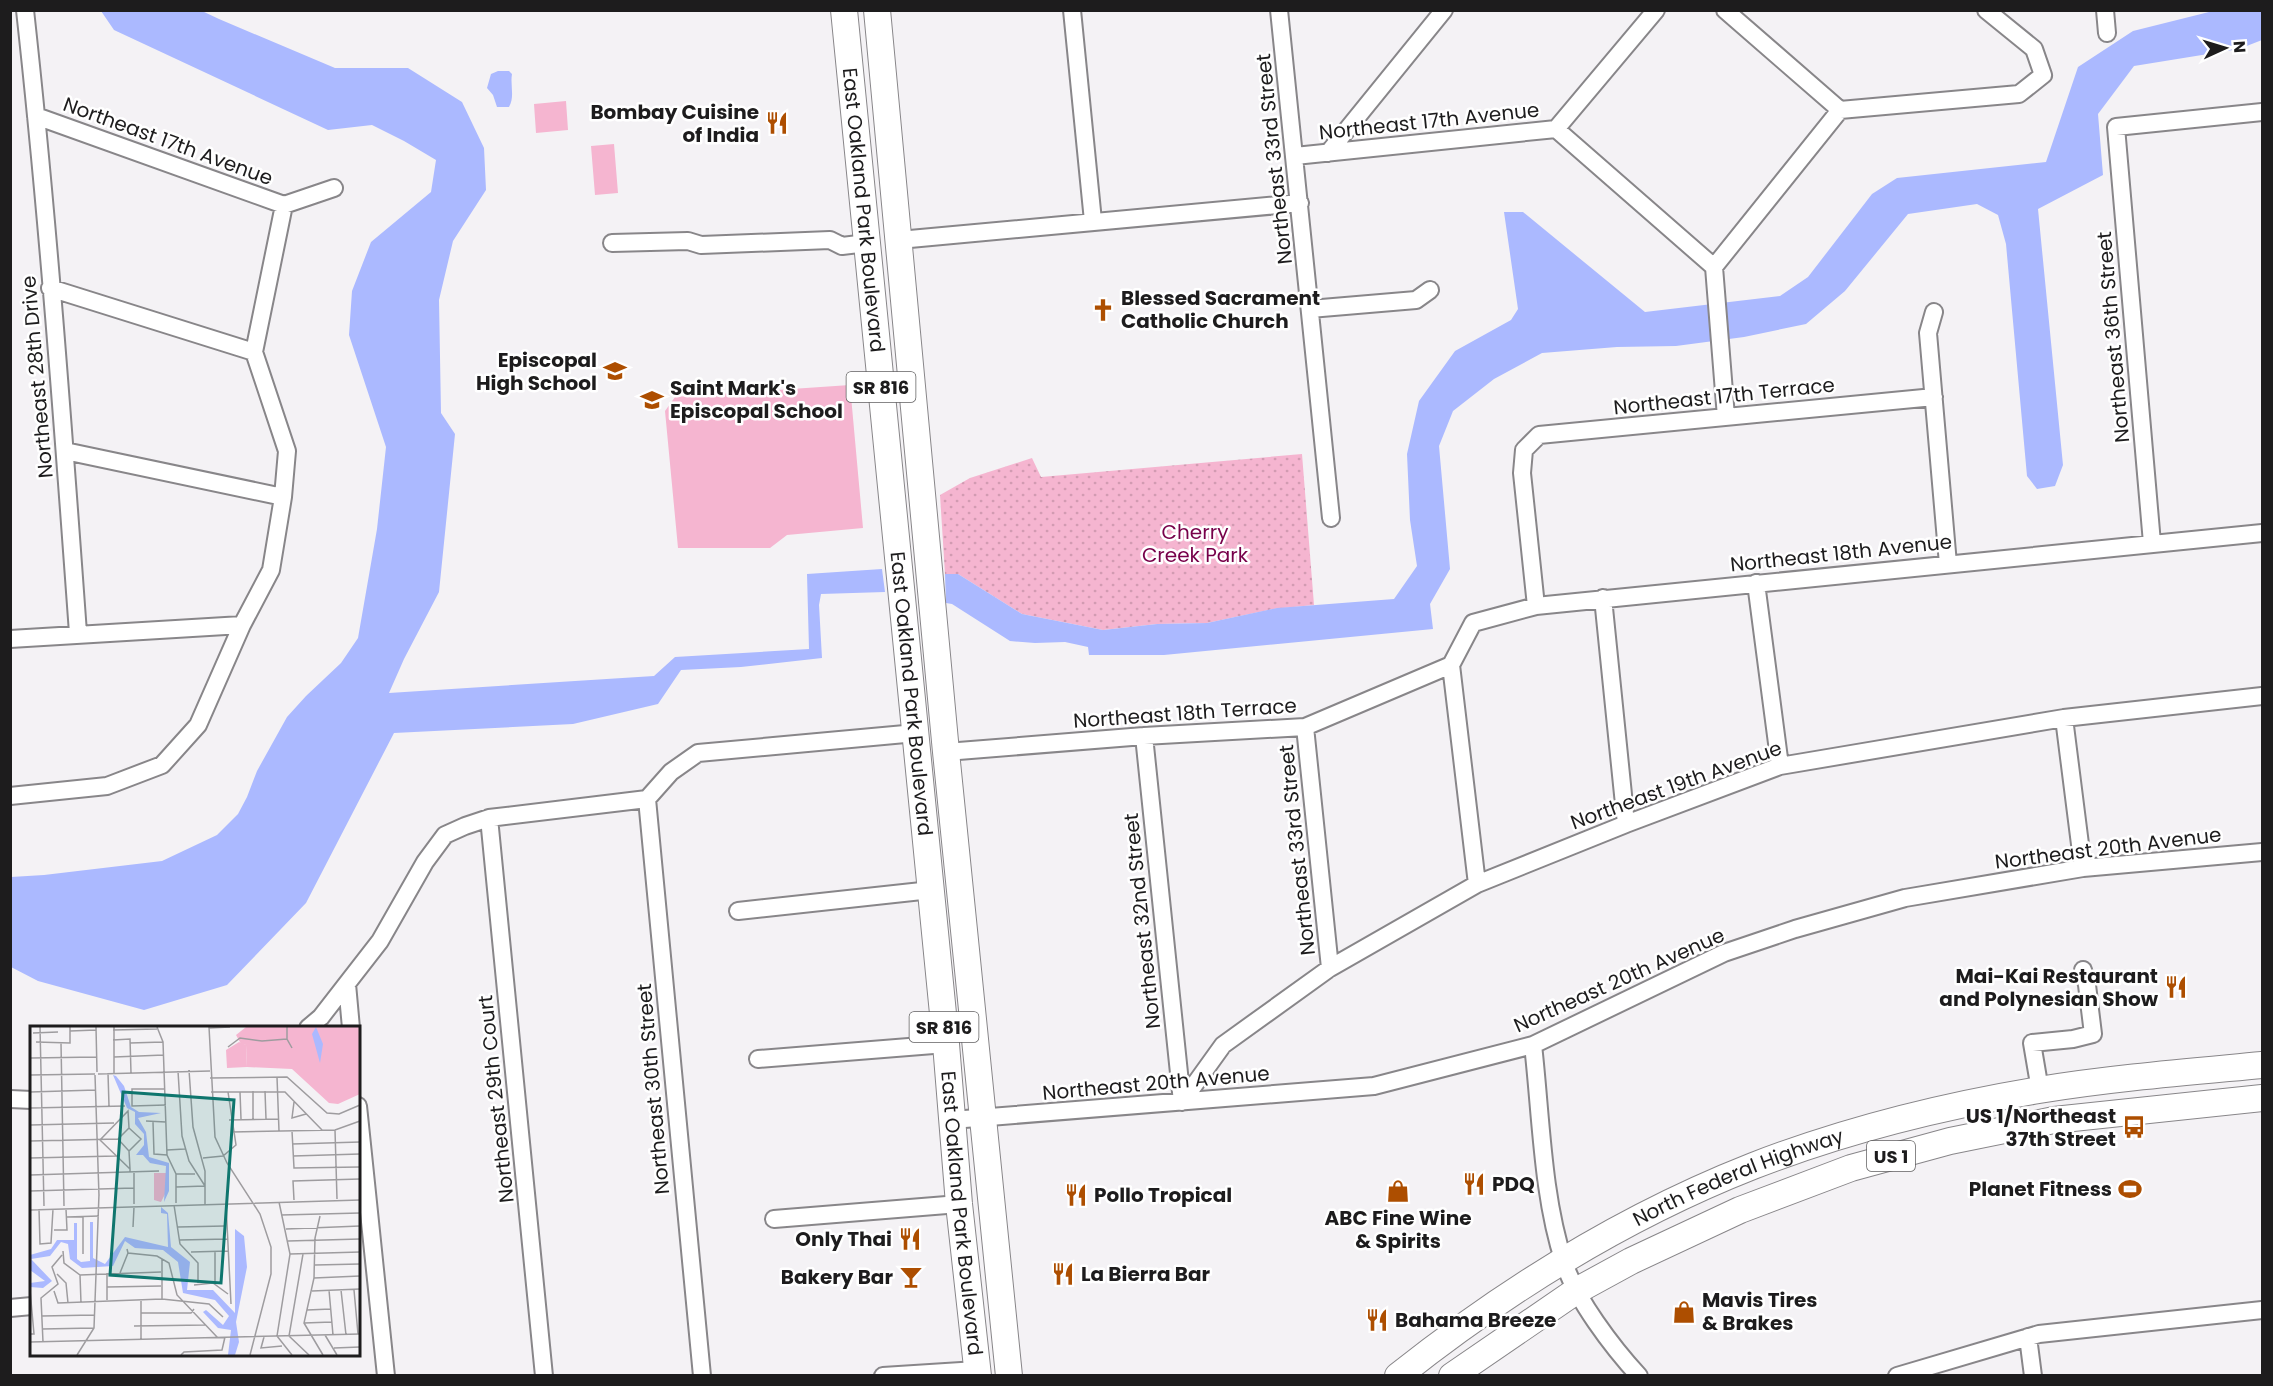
<svg xmlns="http://www.w3.org/2000/svg" width="2273" height="1386" font-family="Poppins,sans-serif">
	<style>
		.green { fill: #f5b5d0 }
		.park { fill: url(#park-dots) }
		.water { fill: #abb9ff }
		.lines { fill: none; stroke-linecap: round; stroke-linejoin: round }
		.minor-casing { stroke: #888689; stroke-width: 20 }
		.primary-casing { stroke: #888689; stroke-width: 28 }
		.minor { stroke: #fff; stroke-width: 16 }
		.primary { stroke: #fff; stroke-width: 26 }
		.labels { text-anchor: middle; dominant-baseline: central; stroke-width: 5; stroke-linejoin: round; paint-order: stroke }
		.shield { fill: #fff; stroke: #616061; stroke-width: 1.5 }
		.shield-label { font-size: 18px; font-weight: bold; fill: #1d1c1d }
		.poi-label { font-size: 20px; font-weight: bold; fill: #1d1c1d; stroke: #fff; text-anchor: end }
		.street-label { font-size: 20px; fill: #1d1c1d; stroke: #fff }
		.park-label { font-size: 20px; fill: #77004a; stroke: #fff }
		.inset-road { fill: none; stroke: #9e9c9f; stroke-width: 1.5 }
		.view { fill: #0f766e; fill-opacity: 0.15; stroke: #0f766e; stroke-width: 3 }
		.inset-edge { fill: none; stroke: #1d1c1d; stroke-width: 3 }
	</style>
	<defs>
		<pattern id="park-dots" width="8" height="8" patternUnits="userSpaceOnUse" patternTransform="scale(1.5)"><rect width="8" height="8" fill="#f5b5d0"/><path d="M2 2h.1M6 6h.1" fill="none" stroke="#d29bb2" stroke-width="1.8" stroke-linecap="round"/></pattern>
	</defs>
	<rect width="100%" height="100%" fill="#f4f2f5"/>
	<path class="green" d="M566,101L568,130L536,133L534,104Z
		M614,144L618,193L595,195L591,146Z
		M850,385L863,528L787,535L770,548H678L665,411L675,397Z"/>
	<path class="park" d="M1302,454L1314,605L1273,609L1207,623L1157,624L1103,630L1022,614L958,574H945L940,495L970,478L1032,458L1041,477Z"/>
	<path class="water" d="M101,11H202L219,19L335,68H408L462,102L484,148L486,190L453,241L439,300L441,413L455,434L439,592L404,659L389,693L654,676L675,657L809,649L807,574L882,569L885,592L821,594L819,605L822,658L741,667L681,670L658,704L573,724L394,733L306,903L227,985L144,1010L38,981L11,967V877L44,875L162,861L217,835L238,814L247,797L257,771L287,717L306,696L341,663L358,638L377,529L386,447L349,335L352,291L371,242L431,192L436,160L404,141L372,125L328,130L114,30Z
		M2213,11H2262V40L2239,49L2134,66L2098,114L2103,175L2038,209L2063,465L2055,486L2037,489L2027,476L2006,244L1998,215L1977,204L1908,214L1845,291L1806,324L1744,337L1676,346L1617,347L1542,353L1494,379L1453,411L1439,446L1450,569L1430,604L1433,629L1164,655H1089L1088,647L1065,642L1035,643L1010,641L952,604L946,603L945,574H958L1022,614L1103,630L1157,624L1207,623L1277,608L1394,599L1417,566L1410,520L1407,454L1419,401L1455,351L1511,320L1518,309L1504,212H1523L1645,312L1780,296L1808,277L1872,194L1897,178L2046,162L2078,67L2133,31Z
		M498,71H509L512,74C510,85 515,97 509,107H497L493,95L487,88L491,74Z"/>
	<g class="lines">
		<g class="minor-casing">
			<path id="minor" d="M25,10C48,218 63,426 78,633
				M1072,10L1093,221
				M1279,10L1331,518
				M1725,10L1840,110L2019,94L2043,75L2034,49L1986,10
				M2105,10L2107,33
				M36,116L284,205
				M1556,129L1714,267L1840,110
				M1328,153L1444,10
				M1295,156L1556,129L1656,10
				M899,240L1300,203
				M612,243L688,241L701,245L830,240L842,246L867,243
				M1714,267L1726,417
				M50,288L254,352
				M1310,309L1416,300L1430,290
				M1934,312L1928,333L1948,564
				M65,451L283,497
				M2152,543L2116,127L2262,112
				M1756,583L1780,766
				M1603,598L1626,824
				M1536,606L1522,473L1524,450L1539,435L1934,397
				M10,639L242,625
				M1451,665L1473,623L1536,606L2262,533
				M1451,665L1477,884
				M2064,718L2083,868
				M1305,727L1330,968
				M1144,736L1182,1102
				M946,752L1144,736L1305,727L1451,665
				M10,796L107,786L162,765L198,725L242,625L271,570L283,497L287,451L254,352L284,205L334,188
				M647,799L702,1376
				M489,818L544,1376
				M738,911L931,890
				M347,984L351,1028
				M308,1028L321,1017L380,941L425,862L445,835L465,826L489,818L647,799L671,772L698,753L916,733
				M1533,1045C1541,1114 1542,1196 1564,1262C1575,1298 1613,1348 1639,1376
				M758,1059L946,1044
				M2040,1090L2032,1043L2073,1039L2093,1034L2087,985L2083,970
				M10,1099L32,1100
				M1182,1102L1223,1045L1330,968L1477,884L1626,824L1780,766L2064,718L2262,696
				M358,1106L386,1376
				M952,1120L1374,1086L1533,1045L1724,953L1795,929L1905,898L2083,868L2262,852
				M774,1219L959,1204
				M10,1308L32,1306
				M2028,1337L2033,1376
				M883,1376L977,1370
				M1897,1376L2039,1334L2262,1310"/>
		</g>
		<g class="primary-casing">
			<g id="primary">
				<path id="s1" d="M844,10L946,1044L959,1204L978,1376"/>
				<path d="M877,10L946,752L1009,1376"/>
				<path id="s2" d="M1398,1376C1505,1291 1626,1216 1753,1166C1843,1131 1943,1106 2039,1090C2113,1078 2188,1072 2262,1065"/>
				<path d="M1452,1376L1576,1291L1631,1261L1740,1210L1851,1168L1950,1141L2054,1120L2262,1098"/>
			</g>
		</g>
		<use href="#minor" class="minor"/>
		<use href="#primary" class="primary"/>
	</g>
	<defs>
		<g id="restaurant-bare" transform="scale(1.8)"><path d="M-5-6h1v4h1v-4h1v4h1v-4h1v5L-1.5 .5V6h-2V.5L-5-1ZM5-6V6H3V1.5H1.5Q1.5-4 5-6Z" fill="#ad4e00" stroke="#fff" stroke-width="2.5" paint-order="stroke"/></g>
		<g id="church-bare" transform="scale(1.8)"><path d="M-1.2-6h2.4v3.5h3.3v2.4h-3.3V6h-2.4V-.1h-3.3v-2.4h3.3Z" fill="#ad4e00" stroke="#fff" stroke-width="2.5" paint-order="stroke"/></g>
		<g id="school-bare" transform="scale(1.8)"><path d="M0-5L7-2L0 1L-7-2ZM-4 1L0 2.5L4 1V4Q0 6-4 4Z" fill="#ad4e00" stroke="#fff" stroke-width="2.5" paint-order="stroke"/></g>
		<g id="bus-bare" transform="scale(1.8)"><path d="M-5-6H5V4H4V6H2V4H-2V6H-4V4H-5ZM-3.5-4V0h7V-4ZM-3.5 1.2v1.5H-2V1.2ZM2 1.2v1.5H3.5V1.2Z" fill="#ad4e00" stroke="#fff" stroke-width="2.5" paint-order="stroke"/></g>
		<g id="stadium-bare" transform="scale(1.8)"><path d="M0-5a6.5 5 0 1 0 0 10a6.5 5 0 1 0 0-10ZM-3.5-1.8h7v3.6h-7Z" fill="#ad4e00" stroke="#fff" stroke-width="2.5" paint-order="stroke"/></g>
		<g id="shop-bare" transform="scale(1.8)"><path d="M-5-2.5h2.3a2.7 3.5 0 0 1 5.4 0H5L5.5 6h-11ZM-1.5-2.5h3a1.5 2.3 0 0 0-3 0Z" fill="#ad4e00" stroke="#fff" stroke-width="2.5" paint-order="stroke"/></g>
		<g id="bar-bare" transform="scale(1.8)"><path d="M-6-5H6L.8 .8V4.5H3.5V6h-7V4.5H-.8V.8Z" fill="#ad4e00" stroke="#fff" stroke-width="2.5" paint-order="stroke"/></g>
	</defs>
	<g fill-rule="evenodd">
		<use href="#restaurant-bare" x="777" y="123"/>
		<use href="#church-bare" x="1103" y="310"/>
		<use href="#school-bare" x="615" y="371"/>
		<use href="#school-bare" x="652" y="400"/>
		<use href="#restaurant-bare" x="2176" y="987"/>
		<use href="#bus-bare" x="2134" y="1127"/>
		<use href="#restaurant-bare" x="1474" y="1184"/>
		<use href="#stadium-bare" x="2130" y="1189"/>
		<use href="#shop-bare" x="1398" y="1191"/>
		<use href="#restaurant-bare" x="1076" y="1195"/>
		<use href="#restaurant-bare" x="910" y="1239"/>
		<use href="#restaurant-bare" x="1063" y="1274"/>
		<use href="#bar-bare" x="911" y="1277"/>
		<use href="#shop-bare" x="1684" y="1312"/>
		<use href="#restaurant-bare" x="1377" y="1320"/>
	</g>
	<g class="labels">
		<g class="shield">
			<rect x="846.5" y="372" width="69" height="30" rx="4.5"/>
			<rect x="909.5" y="1012" width="69" height="30" rx="4.5"/>
			<rect x="1867" y="1141" width="48" height="30" rx="4.5"/>
		</g>
		<g class="shield-label">
			<text x="881" y="387">SR 816</text>
			<text x="944" y="1027">SR 816</text>
			<text x="1891" y="1156">US 1</text>
		</g>
		<g class="poi-label">
			<text x="759" y="112">Bombay Cuisine<tspan x="759" dy="23">of India</tspan></text>
			<text x="1121" y="298" text-anchor="start">Blessed Sacrament<tspan x="1121" dy="23">Catholic Church</tspan></text>
			<text x="597" y="360">Episcopal<tspan x="597" dy="23">High School</tspan></text>
			<text x="670" y="388" text-anchor="start">Saint Mark's<tspan x="670" dy="23">Episcopal School</tspan></text>
			<text x="2158" y="976">Mai-Kai Restaurant<tspan x="2158" dy="23">and Polynesian Show</tspan></text>
			<text x="2116" y="1116">US 1/Northeast<tspan x="2116" dy="23">37th Street</tspan></text>
			<text x="1492" y="1184" text-anchor="start">PDQ</text>
			<text x="2112" y="1189">Planet Fitness</text>
			<text x="1094" y="1195" text-anchor="start">Pollo Tropical</text>
			<text x="1398" y="1218" text-anchor="middle">ABC Fine Wine<tspan x="1398" dy="23">&amp; Spirits</tspan></text>
			<text x="892" y="1239">Only Thai</text>
			<text x="1081" y="1274" text-anchor="start">La Bierra Bar</text>
			<text x="893" y="1277">Bakery Bar</text>
			<text x="1702" y="1300" text-anchor="start">Mavis Tires<tspan x="1702" dy="23">&amp; Brakes</tspan></text>
			<text x="1395" y="1320" text-anchor="start">Bahama Breeze</text>
		</g>
		<g class="street-label">
			<text transform="translate(1429 121) rotate(-6)">Northeast 17th Avenue</text>
			<text transform="translate(168 141) rotate(20)">Northeast 17th Avenue</text>
			<text transform="translate(1274 159) rotate(-96)">Northeast 33rd Street</text>
			<text stroke="none"><textPath href="#s1" startOffset="201">East Oakland Park Boulevard</textPath></text>
			<text transform="translate(2113 337) rotate(-95)">Northeast 36th Street</text>
			<text transform="translate(37 377) rotate(-95)">Northeast 28th Drive</text>
			<text transform="translate(1724 396) rotate(-6)">Northeast 17th Terrace</text>
			<text transform="translate(1841 553) rotate(-6)">Northeast 18th Avenue</text>
			<text stroke="none"><textPath href="#s1" startOffset="687">East Oakland Park Boulevard</textPath></text>
			<text transform="translate(1185 713) rotate(-4)">Northeast 18th Terrace</text>
			<text transform="translate(1676 785) rotate(-20)">Northeast 19th Avenue</text>
			<text transform="translate(2108 848) rotate(-7)">Northeast 20th Avenue</text>
			<text transform="translate(1297 850) rotate(-96)">Northeast 33rd Street</text>
			<text transform="translate(1142 921) rotate(-96)">Northeast 32nd Street</text>
			<text transform="translate(1619 980) rotate(-24)">Northeast 20th Avenue</text>
			<text transform="translate(1156 1083) rotate(-5)">Northeast 20th Avenue</text>
			<text transform="translate(653 1089) rotate(-95)">Northeast 30th Street</text>
			<text transform="translate(496 1099) rotate(-96)">Northeast 29th Court</text>
			<text stroke="none"><textPath href="#s2" startOffset="396">North Federal Highway</textPath></text>
			<text stroke="none"><textPath href="#s1" startOffset="1209">East Oakland Park Boulevard</textPath></text>
		</g>
		<g class="park-label">
			<text x="1195" y="532">Cherry<tspan x="1195" dy="23">Creek Park</tspan></text>
		</g>
	</g>
	<g transform="translate(30 1026)">
		<rect width="330" height="330" fill="#f4f2f5"/>
		<path d="M216,1H330V68L308,78L299,77L262,43L217,41L216,19L211,18L206,9Z" fill="#f5b5d0"/>
		<path d="M209,16L216,19L217,41L197,42L196,24ZM124,147H136L137,164L131,176L124,174Z" fill="#f5b5d0"/>
		<path d="M286,1L293,18L290,37L282,8ZM83,49L86,50L94,60L101,81L109,86L131,87L108,92L116,106L119,131L139,137V165L134,176L136,140L120,137L113,129H106L114,119V108L105,98V86L97,82ZM131,181L138,187L141,221L160,236L157,264H183L205,287V203L214,210L217,241L206,296L209,316L205,329H198L201,304L188,302L173,286L176,284L193,299L199,290L185,274L153,267L148,236L133,224L105,222L95,215L83,240L52,242L40,233L38,218L31,216L20,230L1,233L22,255L13,262L0,261V257L15,255L0,244V229L21,223L27,214H44V197H47V233L51,236L60,235V196H63V232L75,238L95,211L138,221L137,188L131,187Z" fill="#abb9ff"/>
		<path class="inset-road" d="M10,1L14,180M66,1L67,46M84,1V47M127,1L133,16L137,129L146,148V177M179,1L185,111L197,137L230,188L241,221V248L220,329M257,1V13L262,22M179,2L200,1M83,4L127,3M40,5L66,4M3,7L28,6M83,14L100,13L101,47M6,16L40,17V1M31,17L34,180M100,17L133,16M198,21L210,12L232,15L257,13M84,31L134,29M1,32L67,31M159,44L163,101L175,145V179M148,45L152,110L159,135L175,160M78,47L79,80M68,48L180,45M0,49L65,48M65,49L69,170M247,51L249,105M180,52L257,51L297,87L309,88L330,79M135,63H102V80L136,79M223,65V93M235,65L236,93M0,66L66,64M181,66H255L292,104M210,66L211,93M264,76L262,92L276,88M0,82L95,80M199,94L248,93M116,95L136,96M123,96L124,128L137,129M0,99L84,97M305,104L307,173M262,105L264,142L330,141M202,106L305,104L330,95M0,115L88,113M262,118L330,116M137,124L155,123M99,125L111,113L99,102M263,130L330,128M0,132L86,130M173,132L193,130L206,119L198,66M100,143L70,114L98,85L99,102L88,113L99,125L100,143V146M104,146V178M146,148H165M0,149L129,145M146,161L175,160M0,165L104,162M264,174L263,155L330,153M249,176L260,228L247,310L262,329M196,178L201,278M144,179L150,218L168,237V257M9,183L10,218L21,217L23,183M0,184L330,174M251,189L330,187M53,190V228M290,190L285,212L284,252L274,297L293,329M37,191L69,190M103,201L104,181M148,201L195,200M256,203L330,200M24,204H37L36,183M149,214L198,213M258,215L330,213M97,223L98,227L127,230L139,237L147,269L188,312M33,225L34,237L50,249L131,246M161,226L198,225M185,226V258M260,228L330,226M273,228L259,310L279,329M132,233V273M285,239L330,238M77,247V274M90,247L98,227M27,248L36,257L38,277M50,249L51,277M284,252L330,250M164,259L183,257L198,268M77,261L131,260M0,264L4,308H0M299,264L303,309M311,264L316,309M324,264L328,308M24,265L28,277L132,273L179,278L193,291M282,265L330,263M111,274V313M277,284L301,283M111,287H161L164,283M12,290L64,289M274,297L302,296M104,300L175,299M12,303L64,302M295,309L307,329M234,311L231,322L252,320M0,316L330,308M13,316L11,272L28,258L22,241L32,229M304,322L330,321M47,329L64,302L69,168M151,329L154,326L192,324L195,311"/>
		<path class="view" d="M93,66L204,74L191,257L80,249Z"/>
		<rect width="330" height="330" class="inset-edge"/>
	</g>
	<rect width="2273" height="1386" fill="none" stroke="#1d1c1d" stroke-width="24"/>
	<g transform="translate(2225 48) rotate(86)" stroke="#ffffff" stroke-width="4.5" paint-order="stroke">
	<path d="M0-4.5L10 22L0 15L-10 22Z" fill="#1d1c1d"/>
	<text y="-9" font-size="16" font-weight="bold" text-anchor="middle" fill="#1d1c1d">N</text>
	</g>
</svg>
